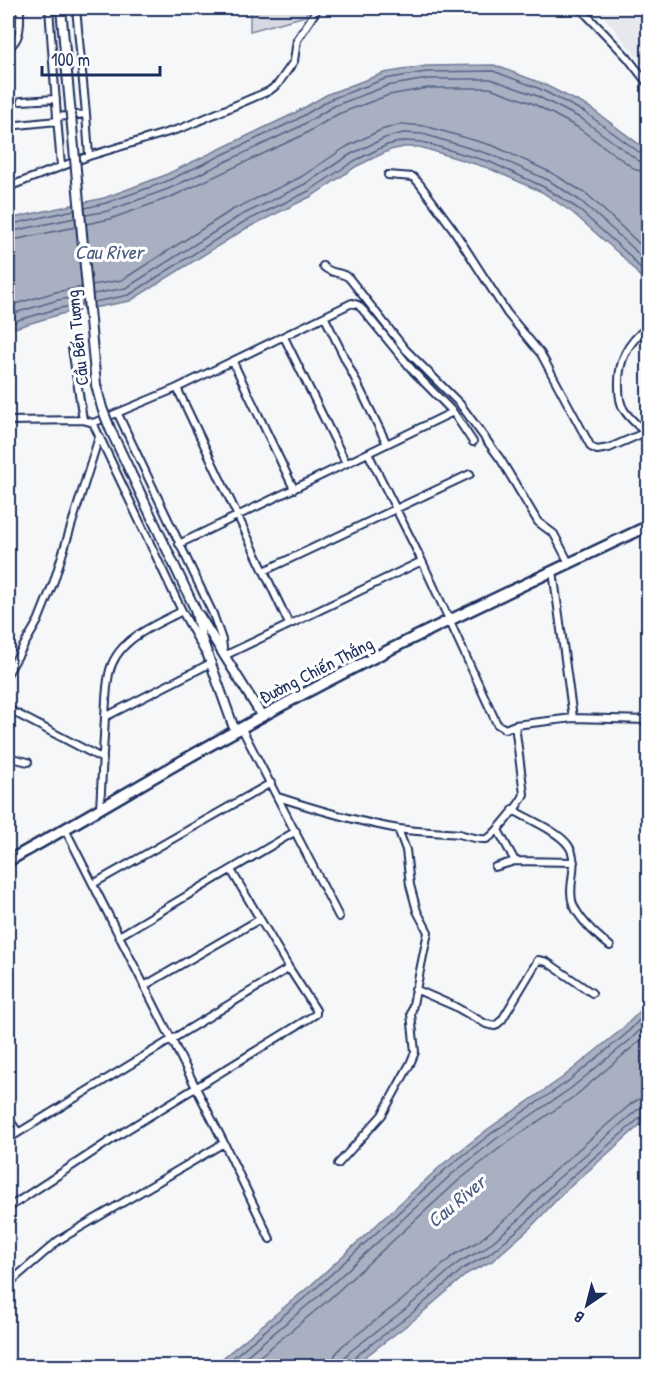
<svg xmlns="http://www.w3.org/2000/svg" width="656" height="1374" font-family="'Patrick Hand',sans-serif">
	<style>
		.built { fill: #e6e8ee }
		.green { fill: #d6d9e2; stroke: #7884a0; stroke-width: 1.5 }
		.water { fill: #a9b0c1; stroke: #707c99; stroke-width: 1.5 }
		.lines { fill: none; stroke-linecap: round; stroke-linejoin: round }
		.shore { stroke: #546386; stroke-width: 1.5 }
		.minor-casing { stroke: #1b2f5e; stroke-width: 10 }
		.tertiary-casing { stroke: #1b2f5e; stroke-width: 12 }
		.secondary-casing { stroke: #1b2f5e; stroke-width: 14 }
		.minor { stroke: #fff; stroke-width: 6 }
		.tertiary { stroke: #fff; stroke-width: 8 }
		.secondary { stroke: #fff; stroke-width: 9 }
		.tertiary-bridge-casing { stroke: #1b2f5e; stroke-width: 12; stroke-linecap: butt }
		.tertiary-bridge { stroke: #fff; stroke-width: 8 }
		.labels { text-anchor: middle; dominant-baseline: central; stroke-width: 6; stroke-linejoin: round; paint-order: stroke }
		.street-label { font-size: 18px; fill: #1b2f5e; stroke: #fff }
		.water-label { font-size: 20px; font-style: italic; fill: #4d5c81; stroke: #fff }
	</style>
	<rect width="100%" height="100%" fill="#f6f7f9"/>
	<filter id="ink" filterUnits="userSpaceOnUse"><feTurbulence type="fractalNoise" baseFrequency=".0167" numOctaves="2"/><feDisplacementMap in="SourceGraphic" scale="12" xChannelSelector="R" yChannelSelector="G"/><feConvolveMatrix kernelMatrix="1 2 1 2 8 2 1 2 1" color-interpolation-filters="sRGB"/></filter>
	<g filter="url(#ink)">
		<path class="built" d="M596,8H648V70L610,24Z"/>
		<path class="green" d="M250,8H310L305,16L250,31Z"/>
		<path class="water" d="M494,65L541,83L589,107L648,151V286L624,258L573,213L542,192L488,168L420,147H404L390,150L357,166L312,196L245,229L130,301L61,314L8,330V219L104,198L163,176L293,114L328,94L384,73L426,66Z
			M648,1003V1118L563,1193L530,1228L492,1261L468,1273L415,1319L353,1366H213L311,1285L443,1164L488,1129L562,1078L621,1030Z"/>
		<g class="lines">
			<path class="shore" d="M85,208L106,203L165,182L296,120L331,99L385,79L426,72L493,71L538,88L586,113L643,155L648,156
				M86,215L108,211L168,189L299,127L334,106L387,86L427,79H491L535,95L582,119L639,161L648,163
				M86,224L110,219L171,197L303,135L338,114L389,95L428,88H490L532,103L577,127L636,170L648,172
				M8,225L74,210
				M8,232L75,218
				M8,241L76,227
				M92,285L122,280L232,210L301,177L346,147L381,130L402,124L425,126L494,146L552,173L588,195L648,252
				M93,294L126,288L238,217L305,184L351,154L385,138L403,133L423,134L492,155L548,180L582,202L633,248L648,266
				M94,302L129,295L242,223L309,191L354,161L387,145L404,141L422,142L490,162L544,187L577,208L628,254L648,277
				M8,306L56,292L82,287
				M8,315L58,300L82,296
				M8,323L60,308L83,304
				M223,1366L315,1289L447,1168L492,1133L566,1083L625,1035L648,1011
				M234,1366L320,1295L452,1174L496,1139L570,1089L630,1040L648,1022
				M248,1366L326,1302L458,1181L501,1147L575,1096L648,1034
				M333,1366L335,1355L342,1346L401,1301L454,1255L479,1241L515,1211L548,1176L632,1103L641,1098H648
				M342,1366L343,1360L348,1353L407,1308L459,1262L484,1249L521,1218L554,1182L637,1110L648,1107
				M350,1366L352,1359L411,1314L464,1268L488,1255L526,1223L559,1188L642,1116L648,1114"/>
			<g class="minor-casing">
				<path id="minor" d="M49,8L57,117L86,114L76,8
					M580,8L627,57L648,84
					M8,48C22,39 20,23 20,8
					M21,101L56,99
					M86,114L89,156
					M57,117L61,166
					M8,126L57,121
					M388,175L413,177L419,183L453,229L507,313L541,354L591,447L597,450L609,448L639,435L644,434L648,437
					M8,187L89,156L182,128L269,91L278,84L294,61L297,40L318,8
					M323,266C331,275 341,271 349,278L405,349L460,404L501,460L538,522L554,534L569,563
					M325,318L387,444
					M284,337L346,463
					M72,348L83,420
					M233,362L294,489
					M177,388L289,624
					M118,414L213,614L222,640L224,656L422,561
					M8,421L83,420L93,423L177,388L352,303L358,305L363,310L414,372L453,412L473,442
					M93,423L182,611L204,651
					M644,434L643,431C637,424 629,418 624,410C620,404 619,395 619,387C618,361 627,343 648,327
					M179,544L453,412
					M264,571L470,474
					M553,571L573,718
					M8,673L38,621L54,581L99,437
					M8,709L103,759
					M105,717C106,703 106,688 109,674C116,639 154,626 182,611
					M515,725L573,718L648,720
					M241,727L339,917
					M8,757L28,762
					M278,797C318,810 358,822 399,829C419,832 439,832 459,834C467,836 478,840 486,839C493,838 522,801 524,794L515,725L505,729L497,724L422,561L368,453
					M100,809L105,717L211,663L209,660
					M513,810C528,819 558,831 568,845C581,862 566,886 573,904C580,921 596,935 610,946
					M65,829L224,1143L270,1239
					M498,830L515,861
					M495,867L515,861L574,862
					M93,884L271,783
					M119,936L296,831
					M144,986L260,919
					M415,989L454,1006L486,1024L495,1026L502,1020L538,960L547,962L592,993
					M8,1118L18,1132
					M8,1139L289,968
					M338,1164L382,1115L410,1064L415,1052L411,1014L428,932L417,911L410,885L406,850L398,829
					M8,1208L125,1131L316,1014V1010L289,968L231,870
					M8,1284L59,1240L224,1143"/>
			</g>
			<g class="tertiary-casing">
				<path id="tertiary" d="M195,609L201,636L235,731
					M199,615L262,716"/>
			</g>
			<g class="secondary-casing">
				<path id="secondary" d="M8,861C86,818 162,771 241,728C373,654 511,591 648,526"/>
			</g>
			<use href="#minor" class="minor"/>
			<use href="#tertiary" class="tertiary"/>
			<use href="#secondary" class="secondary"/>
			<g class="tertiary-bridge-casing">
				<path id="tertiary-bridge" d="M61,8L96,385L102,408L111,431L195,609"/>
			</g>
			<use href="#tertiary-bridge" class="tertiary-bridge"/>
		</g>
	</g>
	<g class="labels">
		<g class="street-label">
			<text transform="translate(77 338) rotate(-96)">Cầu Bến Tượng</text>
			<text transform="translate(316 670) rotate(-27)">Đường Chiến Thắng</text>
		</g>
		<g class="water-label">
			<text x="109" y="251">Cau River</text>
			<text transform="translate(456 1201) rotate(-40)">Cau River</text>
		</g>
	</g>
	<rect width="656" height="1374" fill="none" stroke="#fff" stroke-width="30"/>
	<rect x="15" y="15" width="626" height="1344" fill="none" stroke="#1b2f5e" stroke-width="2" filter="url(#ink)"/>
	<g transform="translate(587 1305) rotate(215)" stroke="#ffffff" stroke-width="4.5" paint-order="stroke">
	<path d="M0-4.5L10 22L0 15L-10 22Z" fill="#1b2f5e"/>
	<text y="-9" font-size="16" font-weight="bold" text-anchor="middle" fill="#1b2f5e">B</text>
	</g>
	<path d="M42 66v9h118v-9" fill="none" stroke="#1b2f5e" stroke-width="3"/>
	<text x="51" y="66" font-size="18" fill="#1b2f5e" stroke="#ffffff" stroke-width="4.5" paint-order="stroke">100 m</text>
</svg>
